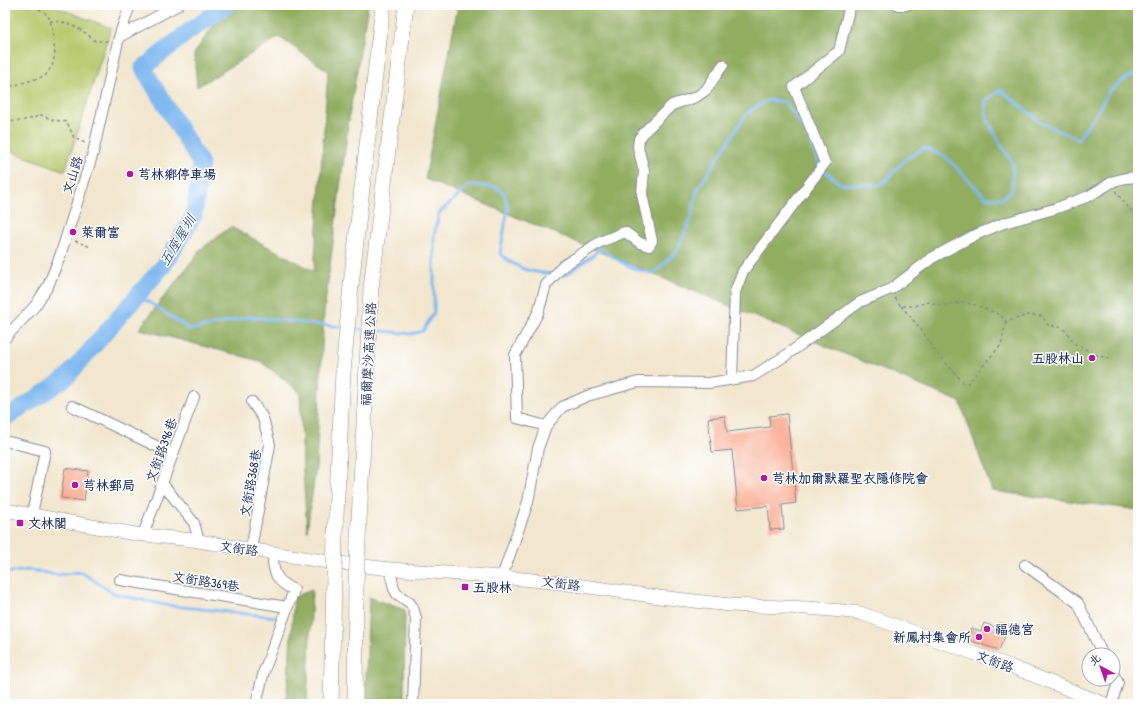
<svg xmlns="http://www.w3.org/2000/svg" width="1143" height="709" font-family="'Patrick Hand','LXGW WenKai TC',sans-serif">
	<style>
		.green { fill: #b7c96d; stroke: #697c66 }
		.forest { fill: #91ad60; stroke: #566e5f }
		.lines { fill: none; stroke-linecap: round; stroke-linejoin: round }
		.stream { stroke: #80b9f1; stroke-width: 3 }
		.river { stroke: #80b9f1; stroke-width: 17 }
		.building { fill: #f9a689 }
		.minor-casing { stroke: #868b96; stroke-width: 12 }
		.major-casing { stroke: #868b96; stroke-width: 14 }
		.highway-casing { stroke: #868b96; stroke-width: 16 }
		.path { stroke: #868b96; stroke-width: 1.5; stroke-dasharray: 3 3; stroke-linecap: butt }
		.minor { stroke: #fff; stroke-width: 10 }
		.major { stroke: #fff; stroke-width: 13 }
		.highway { stroke: #fff; stroke-width: 15 }
		.highway-bridge-casing { stroke: #868b96; stroke-width: 16; stroke-linecap: butt }
		.highway-bridge { stroke: #fff; stroke-width: 15 }
		.poi-dot { fill: #b5179e; stroke: #fff; stroke-width: 1.5 }
		.labels { text-anchor: middle; dominant-baseline: central; stroke-width: 3; stroke-linejoin: round; paint-order: stroke }
		.poi-label { font-size: 13px; font-weight: bold; fill: #1b2f5e; stroke: #fff; text-anchor: start }
		.street-label { font-size: 13px; fill: #1b2f5e; stroke: #fff }
		.water-label { font-size: 14px; font-style: italic; fill: #39588a; stroke: #fff }
	</style>
	<rect width="100%" height="100%" fill="#fff"/>
	<filter id="ink" filterUnits="userSpaceOnUse"><feTurbulence type="fractalNoise" baseFrequency=".025" numOctaves="2"/><feDisplacementMap in="SourceGraphic" scale="8" xChannelSelector="R" yChannelSelector="G"/><feConvolveMatrix kernelMatrix="1 2 1 2 8 2 1 2 1" color-interpolation-filters="sRGB"/></filter>
	<filter id="wash" filterUnits="userSpaceOnUse"><feTurbulence type="fractalNoise" baseFrequency=".012" numOctaves="4" result="noise"/><feDisplacementMap in="SourceGraphic" scale="16" xChannelSelector="R" yChannelSelector="G"/><feGaussianBlur stdDeviation="0.9" result="paint"/><feColorMatrix in="noise" values="0 0 0 0 0 0 0 0 0 0 0 0 0 0 0 0 0 1.4 0 .05"/><feComposite in="paint" operator="in"/></filter>
	<g filter="url(#wash)">
		<rect width="100%" height="100%" fill="#f2e7ce"/>
		<path class="green" d="M5,5H51L111,28L65,171L5,149Z"/>
		<path class="forest" d="M227,5H368L350,111L324,312L316,467L307,531L303,472L300,392L260,361L139,329L201,249L231,227L314,271L328,71L279,37L197,87L194,54Z
			M458,5H1138V510L992,491L960,402L425,179Z
			M312,590L307,704H286L294,597Z
			M369,597L405,610L404,704H365Z"/>
		<g class="lines">
			<path class="stream" d="M559,274L566,275L601,249C618,260 633,272 654,273L677,251L691,219L697,190L747,113L768,100L785,102L806,132L820,167L841,184L881,185L906,159L924,148L946,157L986,198H1002L1012,190L1013,164L999,141L987,119L985,101L1001,90L1042,123L1078,139L1097,112L1110,90L1131,75L1138,77
				M138,295L191,330L248,317L343,327
				M351,328L365,330
				M373,330L411,334L423,331L434,312V236L439,213L470,185L495,187L504,193L508,208L500,254C520,270 528,272 553,274
				M5,573L30,570L57,575L81,572L115,594L165,605L277,617"/>
			<path class="river" d="M5,419L66,378L164,265L194,215L201,164L143,68L188,32L227,5"/>
		</g>
		<g id="blocks">
			<path class="building" d="M787,414L796,503L782,505L784,529L770,530L768,506L738,509L732,450L712,452L708,418L725,416L727,432L770,427L769,416Z
				M65,468L88,471L84,501L61,498Z
				M984,623L994,627L1000,623L1010,625L999,650L968,640L971,628L981,631Z"/>
		</g>
	</g>
	<g filter="url(#ink)">
		<use href="#blocks" fill-opacity="0" stroke="#868b96" stroke-width="1"/>
		<g class="lines">
			<g class="minor-casing">
				<path id="minor" d="M898,5H907
					M119,37L178,5
					M5,338L35,306L48,286L60,256L93,153L119,37L130,5
					M732,379L735,292L743,271L825,163L794,87L839,51L850,5
					M72,406L173,454
					M546,426L517,418L515,355L538,313L546,285L563,266L600,242L625,232L640,243L649,246L652,241L642,194L644,171L638,147L639,139L644,132L672,105L696,97L706,90L723,65
					M5,441L45,451L32,514
					M162,483L194,523L199,541
					M143,535L194,397
					M251,549L270,445L263,418L252,402
					M1025,565L1078,603L1103,655
					M390,569L394,589L397,594L410,603L413,608L416,618L413,704
					M502,577L528,502L538,448L546,426L562,407L587,396L638,382L709,383L753,376L785,356L860,302L891,289L932,258L973,236L1004,223L1054,209L1089,196L1114,181L1126,178L1138,177
					M120,580L287,607
					M256,704L264,671L294,590C276,582 272,571 273,552
					M1111,704L1118,683L1113,673"/>
			</g>
			<g class="major-casing">
				<path id="major" d="M5,510L135,534L192,540L322,561L390,569L502,577L562,583L659,597L730,605L808,608L842,611L860,613L1010,666L1105,704"/>
			</g>
			<g class="highway-casing">
				<path id="highway" d="M335,536L343,372L351,285L383,5
					M358,540L371,288L406,5
					M331,704L334,579
					M355,704L356,584"/>
			</g>
			<path class="path" d="M50,21C68,21 82,29 95,41H108
				M5,84L13,86L45,76L52,66L55,55L52,27L48,15L32,5
				M5,121C18,122 29,120 41,115L53,120L67,122L74,138L85,143
				M1115,191L1138,219
				M75,241L91,247
				M895,298L901,306H914L929,302L941,306L962,302L976,305L1000,315L1006,322L1028,315L1042,316L1048,325L1059,327L1066,331L1074,343L1085,349L1099,356L1113,359
				M901,306L920,328L937,353L964,383H968L1001,345L1006,322"/>
			<use href="#minor" class="minor"/>
			<use href="#major" class="major"/>
			<use href="#highway" class="highway"/>
			<g class="highway-bridge-casing">
				<path id="highway-bridge" d="M334,579L335,536
					M356,584L358,540"/>
			</g>
			<use href="#highway-bridge" class="highway-bridge"/>
		</g>
	</g>
	<g class="poi-dot">
		<circle cx="130" cy="174" r="4"/>
		<circle cx="73" cy="232" r="4"/>
		<circle cx="1092" cy="358" r="4"/>
		<circle cx="764" cy="478" r="4"/>
		<circle cx="75" cy="485" r="4"/>
		<rect x="16" y="519" width="8" height="8" rx="2"/>
		<rect x="461" y="583" width="8" height="8" rx="2"/>
		<circle cx="987" cy="629" r="4"/>
		<circle cx="979" cy="637" r="4"/>
	</g>
	<g class="labels">
		<g class="poi-label">
			<text x="138" y="174">芎林鄉停車場</text>
			<text x="81" y="232">萊爾富</text>
			<text x="1084" y="358" text-anchor="end">五股林山</text>
			<text x="772" y="478">芎林加爾默羅聖衣隱修院會</text>
			<text x="83" y="485">芎林郵局</text>
			<text x="28" y="523">文林閣</text>
			<text x="473" y="587">五股林</text>
			<text x="995" y="629">福德宮</text>
			<text x="971" y="637" text-anchor="end">新鳳村集會所</text>
		</g>
		<g class="street-label">
			<text transform="translate(72 175) rotate(-72)">文山路</text>
			<text transform="translate(368 354) rotate(-87)">福爾摩沙高速公路</text>
			<text transform="translate(161 450) rotate(-70)">文銜路396巷</text>
			<text transform="translate(250 483) rotate(-80)">文銜路368巷</text>
			<text transform="translate(239 548) rotate(8)">文銜路</text>
			<text transform="translate(206 581) rotate(9)">文銜路369巷</text>
			<text transform="translate(561 583) rotate(7)">文銜路</text>
			<text transform="translate(995 661) rotate(20)">文銜路</text>
		</g>
		<g class="water-label">
			<text transform="translate(177 240) rotate(-59)">五座屋圳</text>
		</g>
	</g>
	<rect width="1143" height="709" fill="none" stroke="#fff" stroke-width="20"/>
	<g transform="translate(1101 667) rotate(320)"><circle r="19" fill="#ffffff" stroke="#a4acbf"/>
	<path d="M0-3L7 15L0 10L-7 15Z" fill="#b5179e"/>
	<text y="-6" font-size="11" font-weight="bold" text-anchor="middle" fill="#1b2f5e">北</text>
	</g>
</svg>
